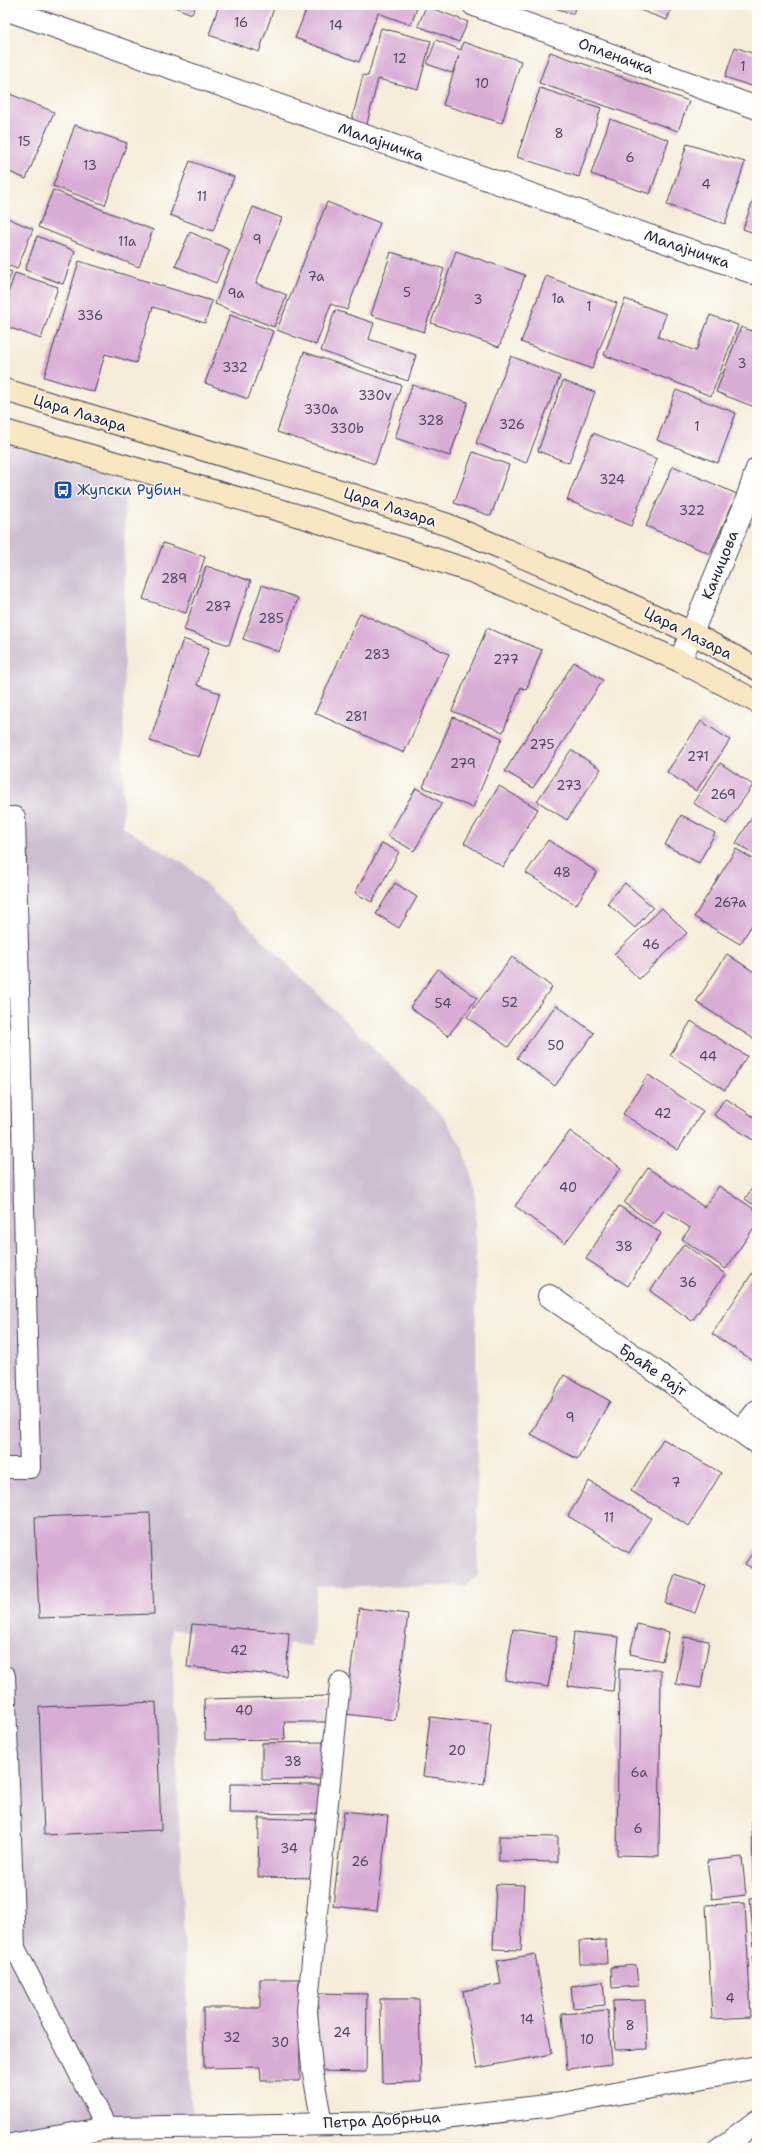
<svg xmlns="http://www.w3.org/2000/svg" width="762" height="2153" font-family="'Shantell Sans',sans-serif">
	<style>
		.industrial { fill: #cdbed2 }
		.building { fill: #d8add5 }
		.lines { fill: none; stroke-linecap: round; stroke-linejoin: round }
		.service-casing { stroke: #424053; stroke-width: 22 }
		.minor-casing { stroke: #424053; stroke-width: 24 }
		.tertiary-casing { stroke: #424053; stroke-width: 24 }
		.secondary-casing { stroke: #424053; stroke-width: 24 }
		.service { stroke: #fff; stroke-width: 20 }
		.minor { stroke: #fff; stroke-width: 22 }
		.tertiary { stroke: #fff; stroke-width: 22 }
		.secondary { stroke: #f9e7c3; stroke-width: 22 }
		.labels { text-anchor: middle; dominant-baseline: central; stroke-width: 3; stroke-linejoin: round; paint-order: stroke }
		.number-label { font-size: 13px; fill: #504562 }
		.street-label { font-size: 15px; fill: #22223b; stroke: #fdfcf7 }
		.transit-label { font-size: 15px; fill: #164399; stroke: #fdfcf7; text-anchor: start }
	</style>
	<rect width="100%" height="100%" fill="#fdfcf7"/>
	<filter id="ink" filterUnits="userSpaceOnUse"><feTurbulence type="fractalNoise" baseFrequency=".025" numOctaves="2"/><feDisplacementMap in="SourceGraphic" scale="8" xChannelSelector="R" yChannelSelector="G"/><feConvolveMatrix kernelMatrix="1 2 1 2 8 2 1 2 1" color-interpolation-filters="sRGB"/></filter>
	<filter id="wash" filterUnits="userSpaceOnUse"><feTurbulence type="fractalNoise" baseFrequency=".012" numOctaves="4" result="noise"/><feDisplacementMap in="SourceGraphic" scale="16" xChannelSelector="R" yChannelSelector="G"/><feGaussianBlur stdDeviation="0.9" result="paint"/><feColorMatrix in="noise" values="0 0 0 0 0 0 0 0 0 0 0 0 0 0 0 0 0 1.4 0 .05"/><feComposite in="paint" operator="in"/></filter>
	<g filter="url(#wash)">
		<rect width="100%" height="100%" fill="#f7ecda"/>
		<path class="industrial" d="M5,431L125,465L123,827L187,866L443,1116L464,1150L475,1189L478,1575L466,1586L317,1587L311,1646L171,1629L192,2125L5,2146Z"/>
		<g id="blocks">
			<path class="building" d="M169,5H196L192,14Z
				M219,5H265L274,8L259,52L209,35Z
				M308,5H418L411,25L378,13L359,62L295,38Z
				M547,5H576L573,14Z
				M626,5H672L667,20Z
				M426,6L468,22L459,42L418,26Z
				M381,28L431,41L418,89L378,79L366,128L351,124L363,75L368,76Z
				M436,40L461,50L463,42L521,61L502,123L443,105L459,56L452,73L427,64Z
				M735,47L757,55V88L725,77Z
				M550,52L689,101L678,131L539,83Z
				M540,88L601,108L579,177L517,157Z
				M5,92L54,112L26,179L5,170Z
				M610,119L669,140L650,194L591,174Z
				M75,125L127,143L105,205L53,186Z
				M687,144L745,162L725,224L667,205Z
				M190,161L234,177L213,231L170,215Z
				M757,189V234L743,229Z
				M53,190L153,230L139,267L38,227Z
				M327,202L380,223L347,310L331,304L316,345L277,330Z
				M253,207L282,218L256,283L287,295L274,327L215,304Z
				M5,217L33,229L17,269L5,264Z
				M190,232L230,250L216,283L175,266Z
				M37,236L75,251L63,284L25,270Z
				M456,251L525,275L499,347L431,323Z
				M391,252L444,269L424,332L371,315Z
				M79,261L212,301L205,323L153,307L136,363L105,354L94,392L44,377Z
				M5,269L12,272L5,289Z
				M15,273L58,287L41,339L5,326V302Z
				M546,276L617,303L592,369L521,342Z
				M625,299L666,314L658,337L696,351L710,315L738,325L711,396L604,355Z
				M335,310L374,323L369,339L416,355L408,381L321,351Z
				M230,315L273,331L248,399L205,383Z
				M741,327L757,333V408L716,392Z
				M304,352L401,385L375,464L277,432Z
				M511,356L560,376L526,463L476,443Z
				M563,381L595,392L569,463L538,451Z
				M412,385L468,402L450,456L395,438Z
				M676,390L736,413L718,463L657,440Z
				M593,433L657,459L631,526L567,500Z
				M473,452L509,465L491,516L454,503Z
				M673,466L737,494L710,554L646,526Z
				M163,543L205,557L186,613L143,599Z
				M206,566L251,581L229,645L184,630Z
				M262,585L298,598L279,652L243,639Z
				M360,613L449,654L404,753L315,713Z
				M487,628L542,650L526,690L521,687L503,732L452,711Z
				M183,639L209,648L197,685L220,693L199,757L150,741Z
				M574,662L603,680L533,788L505,771Z
				M453,717L502,738L473,808L423,787Z
				M701,721L730,740L696,791L667,772Z
				M571,750L601,769L567,820L537,801Z
				M720,763L753,785L726,824L693,803Z
				M499,786L538,809L503,867L464,843Z
				M416,788L442,803L414,851L388,836Z
				M757,809V856L736,843Z
				M681,815L715,833L699,863L665,845Z
				M548,840L597,872L576,905L526,873Z
				M382,843L399,852L372,902L355,893Z
				M736,849L757,861V917L740,944L694,917Z
				M395,883L417,897L399,928L376,914Z
				M625,883L653,907L635,928L607,903Z
				M662,908L687,933L639,979L614,954Z
				M727,954L757,974V1041L696,1002Z
				M512,957L552,987L508,1047L467,1017Z
				M438,969L477,998L448,1036L410,1007Z
				M556,1005L594,1033L555,1086L517,1058Z
				M691,1021L747,1056L725,1090L670,1055Z
				M648,1075L703,1111L678,1150L623,1114Z
				M725,1098L757,1119V1134L753,1140L714,1115Z
				M570,1131L621,1168L565,1243L515,1206Z
				M648,1168L704,1207L719,1186L757,1211V1223L726,1269L682,1239L690,1228L664,1210L654,1224L624,1203Z
				M757,1181V1207L745,1199Z
				M619,1206L661,1233L628,1286L586,1259Z
				M684,1244L725,1274L692,1321L650,1291Z
				M757,1266V1363L712,1334Z
				M564,1375L610,1401L577,1459L531,1434Z
				M663,1439L721,1473L689,1526L631,1491Z
				M589,1481L651,1518L629,1553L568,1516Z
				M150,1513L154,1614L39,1618L35,1517Z
				M757,1546V1571L745,1564Z
				M675,1575L705,1585L695,1613L665,1603Z
				M359,1608L408,1614L395,1720L345,1714Z
				M192,1624L289,1633L286,1676L187,1667Z
				M637,1624L669,1632L662,1661L630,1654Z
				M513,1629L557,1636L548,1687L505,1680Z
				M574,1632L619,1637L613,1691L568,1686Z
				M684,1637L709,1641L701,1688L676,1684Z
				M619,1669L661,1670L659,1856L617,1855Z
				M329,1696L330,1722H284L285,1739L205,1740L204,1699Z
				M156,1702L161,1830L44,1835L39,1707Z
				M430,1717L491,1724L484,1784L423,1776Z
				M323,1742V1779L262,1780V1743Z
				M230,1784L323,1785L322,1814L229,1813Z
				M344,1811L388,1816L377,1911L333,1906Z
				M259,1818L321,1820L320,1878L258,1877Z
				M752,1822H757V1882H753Z
				M499,1836L558,1837V1862L499,1861Z
				M742,1857L746,1895L712,1899L707,1861Z
				M496,1884L524,1885L521,1950L493,1949Z
				M757,1897V1948H754L750,1898Z
				M745,1903L751,2017L712,2019L706,1905Z
				M606,1940L607,1964H580L579,1941Z
				M535,1954L552,2054L477,2068L463,1991L501,1984L497,1961Z
				M752,1957H757V1987H756Z
				M636,1965L638,1986L612,1988L611,1967Z
				M260,1979H299L300,2081H261L260,2067L204,2068L203,2008H260Z
				M603,1982L605,2005L573,2008L571,1986Z
				M318,1993L367,1994L366,2072L317,2071Z
				M380,1999H419L421,2082L382,2083Z
				M645,2000L647,2049L615,2050L613,2001Z
				M608,2010L612,2064L567,2069L562,2014Z"/>
		</g>
	</g>
	<g filter="url(#ink)">
		<use href="#blocks" fill-opacity="0" stroke="#424053" stroke-width="1"/>
		<g class="lines">
			<g class="service-casing">
				<path id="service" d="M5,817H15L30,1468H5
					M5,1676L15,1948H5
					M15,1948L107,2128
					M322,2124L312,2068L307,2011L340,1683"/>
			</g>
			<g class="minor-casing">
				<path id="minor" d="M474,5L757,108
					M5,9L757,274
					M549,1296L757,1443
					M741,1431L757,1411
					M5,2146L107,2128L401,2123L562,2104L757,2067
					M721,2148L757,2121"/>
			</g>
			<g class="tertiary-casing">
				<path id="tertiary" d="M680,661L745,505L757,469"/>
			</g>
			<g class="secondary-casing">
				<path id="secondary" d="M5,390L318,484L448,525L579,581L692,633L757,669
					M5,431L310,519L474,572L680,661L757,702"/>
			</g>
			<use href="#service" class="service"/>
			<use href="#minor" class="minor"/>
			<use href="#tertiary" class="tertiary"/>
			<use href="#secondary" class="secondary"/>
		</g>
	</g>
	<defs>
		<g id="bus-square" transform="scale(1)"><rect x="-9" y="-9" width="18" height="18" rx="4" fill="#1a4fb4" stroke="#fdfcf7"/><path d="M-5-6H5V4H4V6H2V4H-2V6H-4V4H-5ZM-3.5-4V0h7V-4ZM-3.5 1.2v1.5H-2V1.2ZM2 1.2v1.5H3.5V1.2Z" fill="#fff"/></g>
	</defs>
	<g fill-rule="evenodd">
		<use href="#bus-square" x="63" y="490"/>
	</g>
	<g class="labels">
		<g class="number-label">
			<text x="241" y="22">16</text>
			<text x="336" y="25">14</text>
			<text x="400" y="58">12</text>
			<text x="743" y="66">1</text>
			<text x="482" y="83">10</text>
			<text x="559" y="133">8</text>
			<text x="24" y="141">15</text>
			<text x="630" y="157">6</text>
			<text x="90" y="165">13</text>
			<text x="706" y="184">4</text>
			<text x="202" y="196">11</text>
			<text x="257" y="239">9</text>
			<text x="127" y="241">11a</text>
			<text x="316" y="276">7a</text>
			<text x="407" y="292">5</text>
			<text x="236" y="293">9a</text>
			<text x="558" y="298">1a</text>
			<text x="478" y="299">3</text>
			<text x="589" y="306">1</text>
			<text x="90" y="315">336</text>
			<text x="742" y="363">3</text>
			<text x="235" y="367">332</text>
			<text x="375" y="395">330v</text>
			<text x="321" y="409">330a</text>
			<text x="431" y="420">328</text>
			<text x="512" y="424">326</text>
			<text x="697" y="426">1</text>
			<text x="347" y="428">330b</text>
			<text x="612" y="479">324</text>
			<text x="692" y="510">322</text>
			<text x="174" y="578">289</text>
			<text x="218" y="606">287</text>
			<text x="271" y="618">285</text>
			<text x="377" y="654">283</text>
			<text x="506" y="659">277</text>
			<text x="356" y="716">281</text>
			<text x="542" y="744">275</text>
			<text x="698" y="756">271</text>
			<text x="463" y="763">279</text>
			<text x="569" y="785">273</text>
			<text x="723" y="794">269</text>
			<text x="562" y="872">48</text>
			<text x="730" y="902">267a</text>
			<text x="651" y="944">46</text>
			<text x="510" y="1002">52</text>
			<text x="443" y="1003">54</text>
			<text x="556" y="1045">50</text>
			<text x="708" y="1056">44</text>
			<text x="663" y="1113">42</text>
			<text x="568" y="1187">40</text>
			<text x="624" y="1246">38</text>
			<text x="688" y="1282">36</text>
			<text x="570" y="1417">9</text>
			<text x="676" y="1482">7</text>
			<text x="609" y="1517">11</text>
			<text x="239" y="1650">42</text>
			<text x="244" y="1710">40</text>
			<text x="457" y="1750">20</text>
			<text x="293" y="1761">38</text>
			<text x="639" y="1772">6a</text>
			<text x="638" y="1828">6</text>
			<text x="289" y="1848">34</text>
			<text x="360" y="1861">26</text>
			<text x="730" y="1998">4</text>
			<text x="527" y="2019">14</text>
			<text x="630" y="2025">8</text>
			<text x="342" y="2032">24</text>
			<text x="232" y="2037">32</text>
			<text x="587" y="2039">10</text>
			<text x="280" y="2042">30</text>
		</g>
		<g class="street-label">
			<text transform="translate(616 56) rotate(20)">Опленачка</text>
			<text transform="translate(381 142) rotate(19)">Малајничка</text>
			<text transform="translate(687 249) rotate(19)">Малајничка</text>
			<text transform="translate(80 413) rotate(17)">Цара Лазара</text>
			<text transform="translate(390 507) rotate(18)">Цара Лазара</text>
			<text transform="translate(720 565) rotate(-68)">Каницова</text>
			<text transform="translate(688 633) rotate(27)">Цара Лазара</text>
			<text transform="translate(653 1370) rotate(35)">Браће Рајт</text>
			<text transform="translate(382 2120) rotate(-3)">Петра Добрњца</text>
		</g>
		<g class="transit-label">
			<text x="77" y="490">Жупски Рубин</text>
		</g>
	</g>
	<rect width="762" height="2153" fill="none" stroke="#fdfcf7" stroke-width="20"/>
</svg>
